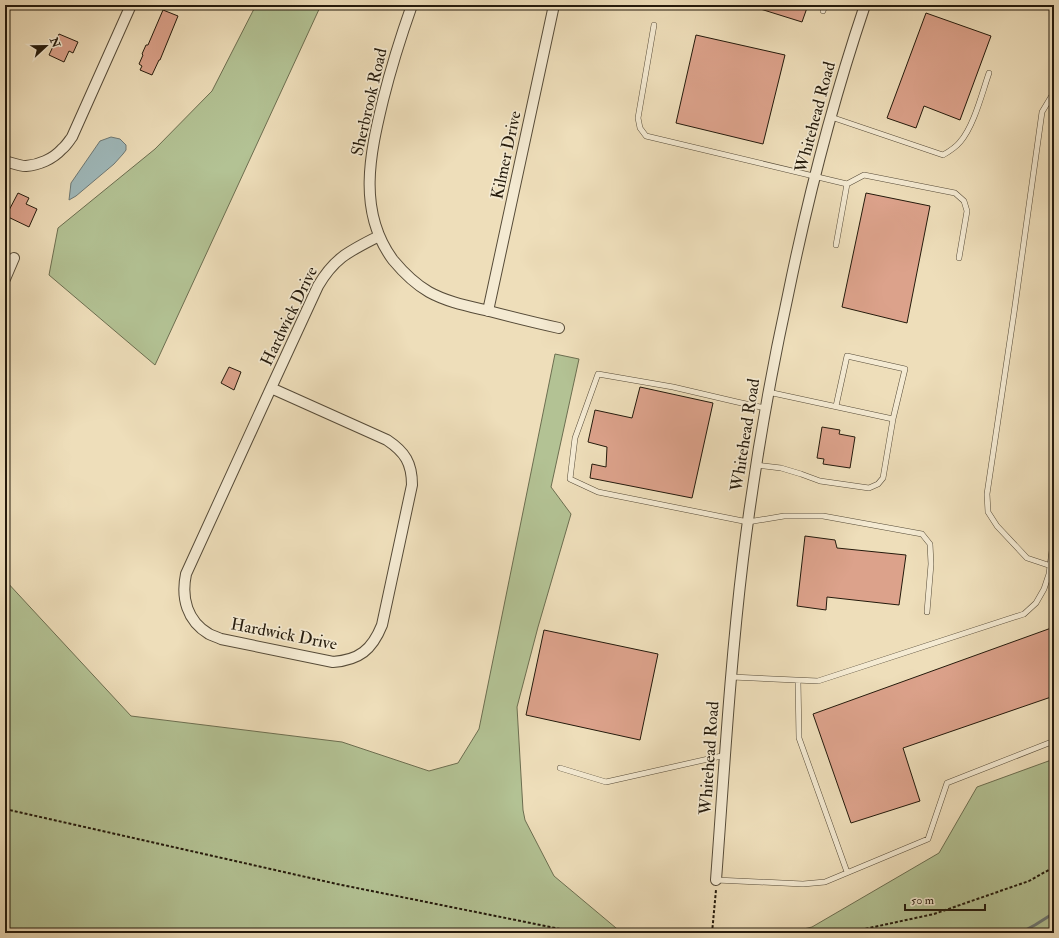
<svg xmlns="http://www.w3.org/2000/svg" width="1059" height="938" font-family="'IM FELL Double Pica',serif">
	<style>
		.green { fill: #b3c294; stroke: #6c6e50 }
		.water { fill: #9fb9bb; stroke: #6e7975 }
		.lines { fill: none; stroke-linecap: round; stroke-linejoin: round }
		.stream { stroke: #6e7975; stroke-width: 3 }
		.building { fill: #dca28b; stroke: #241a0c }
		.service-casing { stroke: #564b38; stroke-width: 6 }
		.minor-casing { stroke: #564b38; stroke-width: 12 }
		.path { stroke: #241a0c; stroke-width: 2; stroke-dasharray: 3 2; stroke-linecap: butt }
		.service { stroke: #f4ead2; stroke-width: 5 }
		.minor { stroke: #f4ead2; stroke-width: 10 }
		.labels { text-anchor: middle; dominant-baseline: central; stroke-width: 3.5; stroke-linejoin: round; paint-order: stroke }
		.street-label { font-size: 17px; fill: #241a0c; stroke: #f4ead2 }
	</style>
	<rect width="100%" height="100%" fill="#eedeba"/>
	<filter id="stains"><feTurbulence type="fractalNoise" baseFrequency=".005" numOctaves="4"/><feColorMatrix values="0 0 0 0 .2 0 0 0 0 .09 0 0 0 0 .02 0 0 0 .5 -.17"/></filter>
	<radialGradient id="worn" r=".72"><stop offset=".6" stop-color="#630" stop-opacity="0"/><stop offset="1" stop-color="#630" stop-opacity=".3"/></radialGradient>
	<path class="green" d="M256,5H321L155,365L49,275L58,228L155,149L212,91Z
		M555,354L579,359L551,487L571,514L538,627L517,707L523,810L525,820L554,876L622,933H5V580L131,716L342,742L429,771L458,763L479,729Z
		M1054,759V933H787L812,927L939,853L977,787Z"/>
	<path class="water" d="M111,137L120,139L126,145V150L123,154L114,164L76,196L69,200L71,183L100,141Z"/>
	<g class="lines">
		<path class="stream" d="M1020,933L1035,925L1054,913"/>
	</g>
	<path class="building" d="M754,5H808L802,22L754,7Z
		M163,10L178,16L160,60H159L152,75L140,70L142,66L139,64L143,55L142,54L146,45H148Z
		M926,13L991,36L960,120L924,106L916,128L887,118Z
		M59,34L78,42L73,53L69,51L64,62L49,55Z
		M696,35L785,55L763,144L676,123Z
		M18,193L29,198L26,204L37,209L29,227L6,216Z
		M866,193L930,206L907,323L842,307Z
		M229,367L241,372L234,390L221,383Z
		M640,387L713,403L692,498L590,478L592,464L606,467L607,447L588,442L595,410L632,418Z
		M822,427L840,430L839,434L855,437L850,468L823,464L824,459L817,458Z
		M805,536L835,540L837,548L906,555L899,605L827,597L826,610L797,606Z
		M1054,627V696L903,748L920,801L851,823L813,714Z
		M544,630L658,654L640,740L526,715Z"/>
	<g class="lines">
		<g class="service-casing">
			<path id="service" d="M823,11L825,5
				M654,25L638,118L640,128L646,136L847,184L864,175L955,193L964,201L967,211L959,258
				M1054,92L1042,112L1014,313L987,494L988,512L997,526L1027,558L1054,567
				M831,117L943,155C950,151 956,147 960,142C974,126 982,93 989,73
				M836,245L847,184
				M768,392L893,419
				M765,408L737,402L673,387L598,374L575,438L570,479L598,492L748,522L784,516H823L922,534L930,544L931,564L927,612
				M756,465L781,468L801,474L820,481L869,488L878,484L883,478L893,419L905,369L847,356L836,406
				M732,677L818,681L1024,614L1036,603L1044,589L1049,574L1054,535
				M798,681L799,738L847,872
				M560,768L606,782L726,755
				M716,880L803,884L825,882L928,839L947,783L1054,741"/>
		</g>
		<g class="minor-casing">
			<path id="minor" d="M412,5C401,36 391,68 383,100C370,154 357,211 393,260C403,272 415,284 429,292C447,302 468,306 489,311C512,317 536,323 559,328
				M5,161C12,163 19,166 26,166C39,165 53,159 62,149C66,146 69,141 72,137L131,5
				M5,279L14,258
				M488,311L554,5
				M271,388L387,440C405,452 412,463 412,485L382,625C372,650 359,660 333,662L221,639C217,637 213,636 209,634C187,621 181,598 186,574Z
				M271,388L318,286C335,257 350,251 379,236
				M716,880C724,773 730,666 743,559C754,470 769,382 788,295C808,197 833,100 865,5"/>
		</g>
		<path class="path" d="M5,809L337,884L580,933
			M712,933L716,890
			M846,933L934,914L1029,881L1054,867"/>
		<use href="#service" class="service"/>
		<use href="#minor" class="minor"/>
	</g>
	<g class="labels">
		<g class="street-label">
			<text transform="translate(369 102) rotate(-77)">Sherbrook Road</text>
			<text transform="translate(815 117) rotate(-75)">Whitehead Road</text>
			<text transform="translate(506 155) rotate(-78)">Kilmer Drive</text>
			<text transform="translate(289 316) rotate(-64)">Hardwick Drive</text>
			<text transform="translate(745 435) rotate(-81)">Whitehead Road</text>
			<text transform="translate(284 634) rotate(11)">Hardwick Drive</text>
			<text transform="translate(709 758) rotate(-86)">Whitehead Road</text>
		</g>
	</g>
	<rect width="1059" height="938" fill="none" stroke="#eedeba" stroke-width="20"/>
	<rect x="6" y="6" width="1047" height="926" fill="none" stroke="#241a0c" stroke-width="2"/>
	<rect x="10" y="10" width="1039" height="918" fill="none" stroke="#241a0c"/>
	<g transform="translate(46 46) rotate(68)" stroke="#f4ead2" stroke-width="3" paint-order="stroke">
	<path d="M0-3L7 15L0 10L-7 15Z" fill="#241a0c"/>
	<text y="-6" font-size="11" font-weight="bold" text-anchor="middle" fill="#241a0c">N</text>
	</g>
	<path d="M905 904v6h80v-6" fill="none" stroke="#241a0c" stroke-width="2"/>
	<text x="911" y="904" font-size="12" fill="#241a0c" stroke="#f4ead2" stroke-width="3" paint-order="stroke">50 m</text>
	<rect width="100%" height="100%" filter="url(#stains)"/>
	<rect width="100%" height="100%" fill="url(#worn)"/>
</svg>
